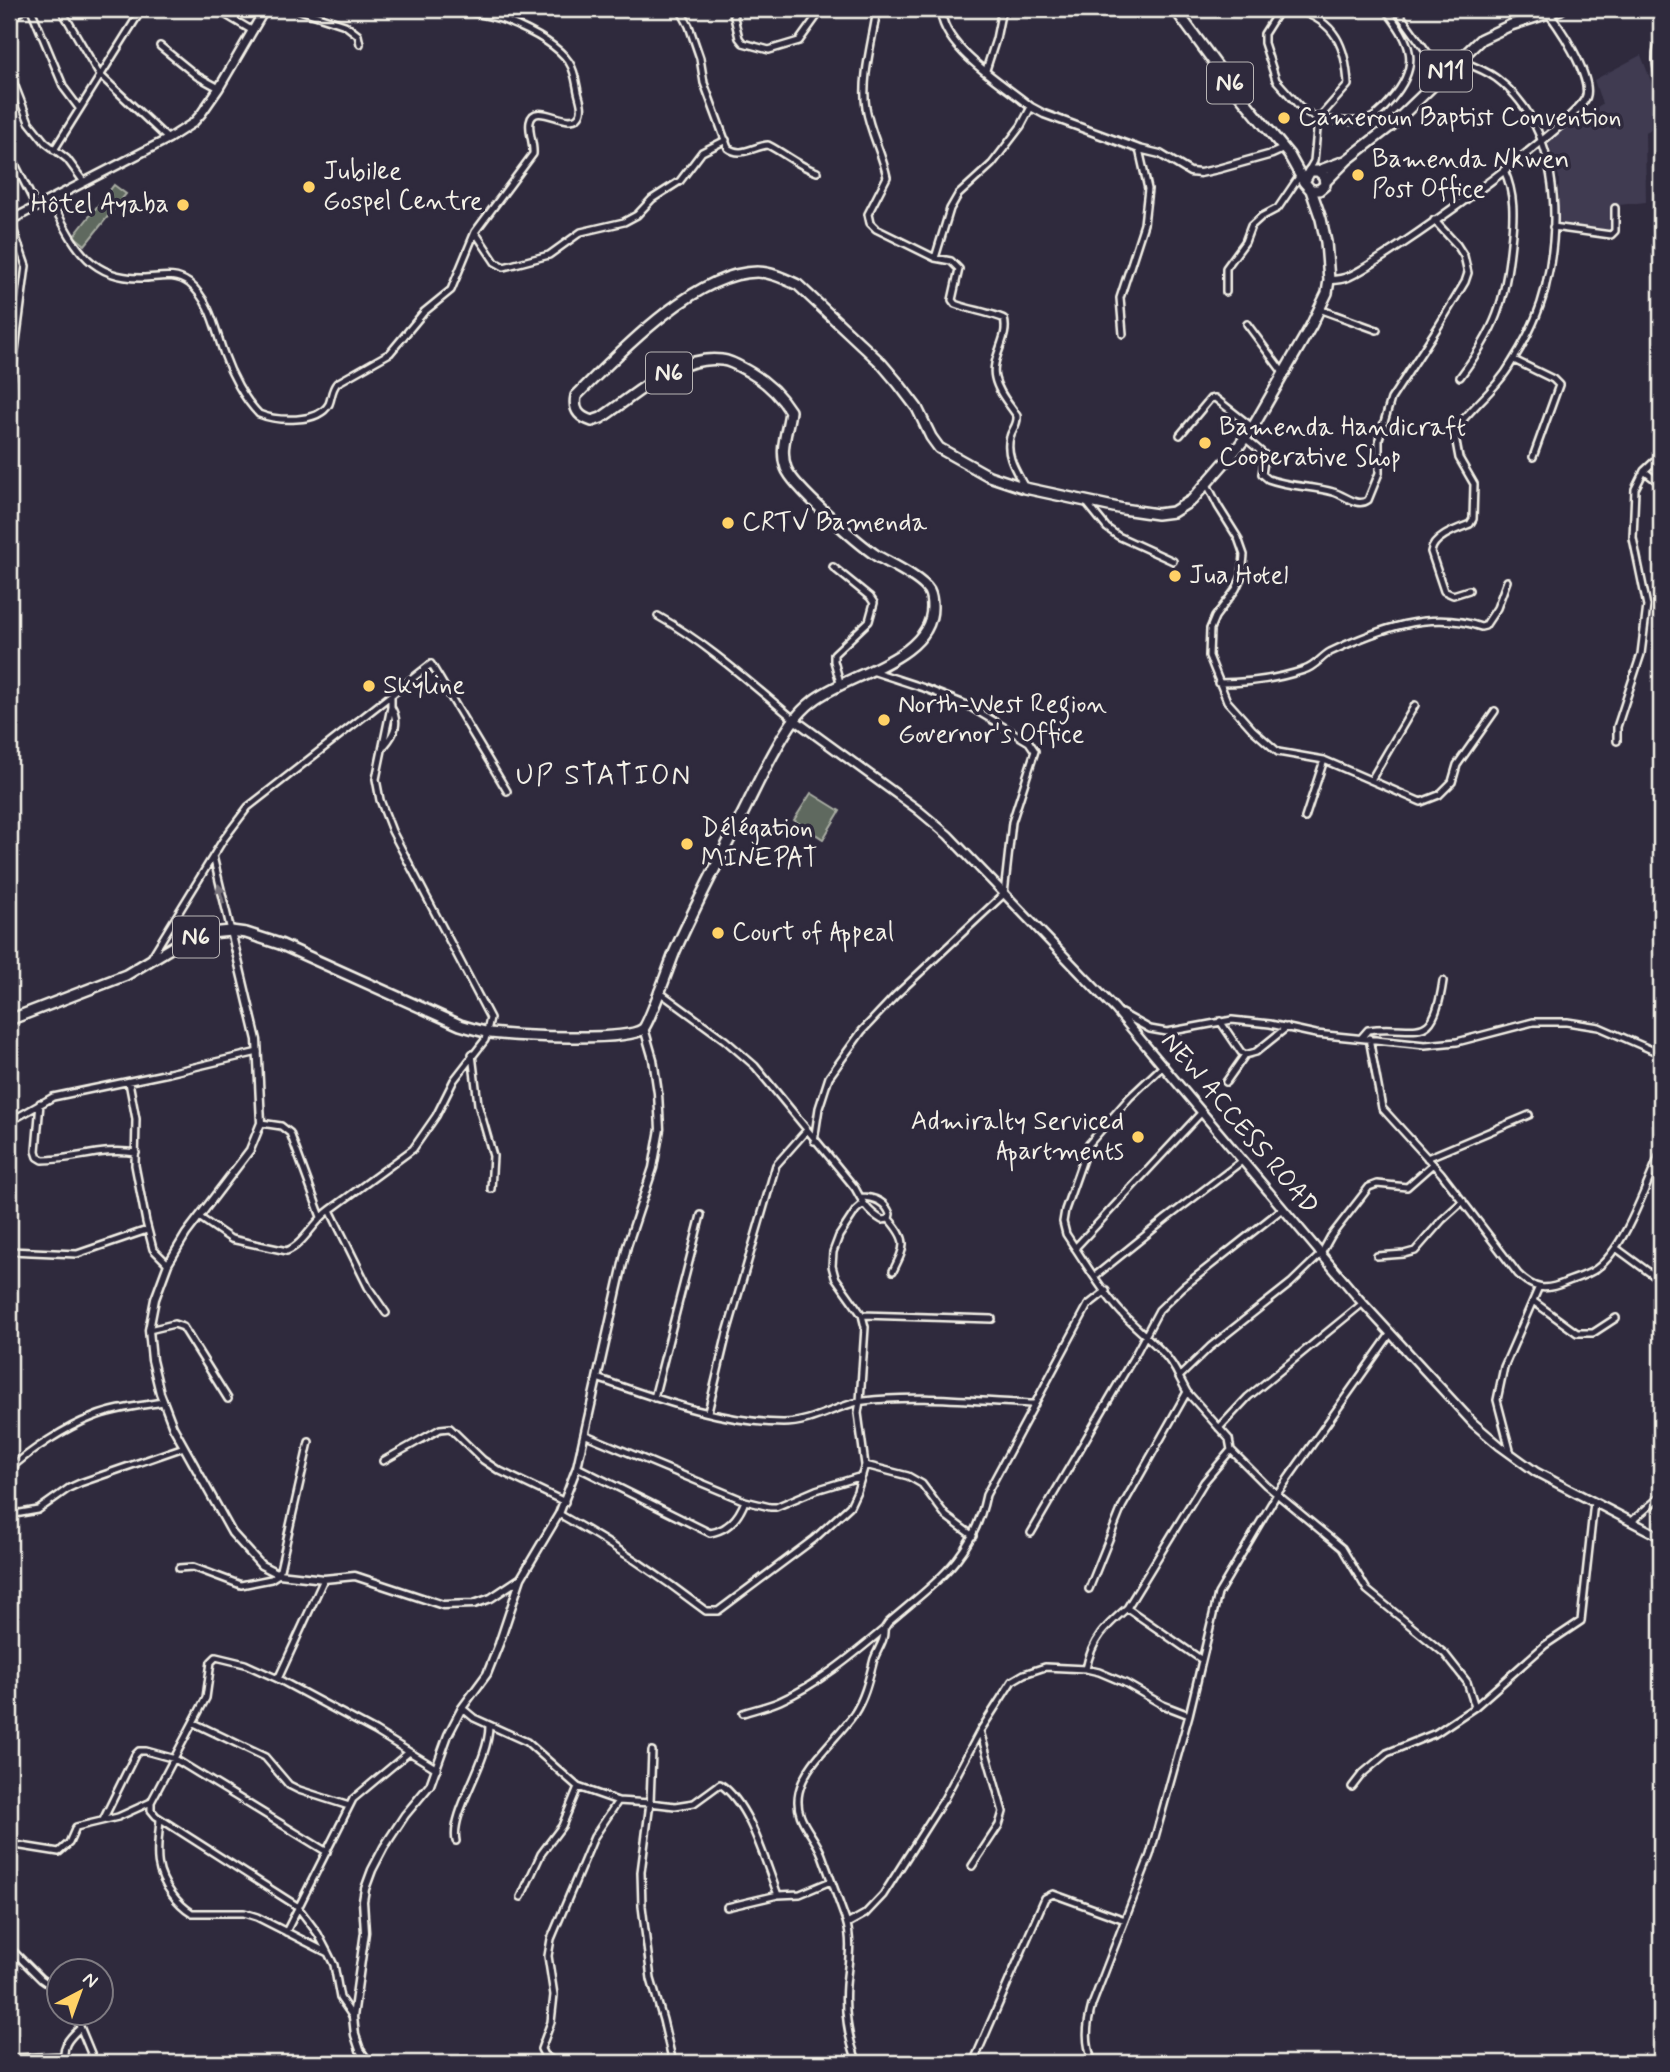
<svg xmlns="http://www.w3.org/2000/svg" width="1670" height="2072" font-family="Mynerve,sans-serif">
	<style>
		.built { fill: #3f3b51 }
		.green { fill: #5e695e; stroke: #a9ada3; stroke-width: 2 }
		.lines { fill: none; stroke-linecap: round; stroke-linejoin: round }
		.minor-casing { stroke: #f4f1e8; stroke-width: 10 }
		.tertiary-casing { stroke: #f4f1e8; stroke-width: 11 }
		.secondary-casing { stroke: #f4f1e8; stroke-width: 12 }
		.trunk-casing { stroke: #f4f1e8; stroke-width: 14 }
		.minor { stroke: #2f2a3d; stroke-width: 5 }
		.tertiary { stroke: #2f2a3d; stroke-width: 6 }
		.secondary { stroke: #2f2a3d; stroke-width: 7 }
		.trunk { stroke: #2f2a3d; stroke-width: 9 }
		.oneway { fill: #747079 }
		.poi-dot { fill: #ffd166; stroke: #2f2a3d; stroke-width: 2.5 }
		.labels { text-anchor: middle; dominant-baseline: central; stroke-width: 7; stroke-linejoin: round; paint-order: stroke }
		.shield { fill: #2f2a3d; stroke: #b9b5b5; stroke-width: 2 }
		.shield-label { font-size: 24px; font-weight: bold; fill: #f4f1e8 }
		.poi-label { font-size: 26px; fill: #f4f1e8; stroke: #2f2a3d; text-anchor: start }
		.street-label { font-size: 26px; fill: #f4f1e8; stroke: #2f2a3d }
		.neighbourhood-label { font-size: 28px; letter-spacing: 2px; fill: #f4f1e8; stroke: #2f2a3d }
	</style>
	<rect width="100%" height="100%" fill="#2f2a3d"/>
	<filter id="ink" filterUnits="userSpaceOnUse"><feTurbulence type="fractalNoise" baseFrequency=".0143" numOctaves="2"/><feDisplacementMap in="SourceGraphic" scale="14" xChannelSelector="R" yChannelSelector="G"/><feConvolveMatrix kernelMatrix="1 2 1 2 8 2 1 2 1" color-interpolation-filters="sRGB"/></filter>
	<g filter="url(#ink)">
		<path class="built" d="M1641,55L1661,107V126L1645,132L1646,202L1610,206V230L1559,224V177L1547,138L1602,104L1594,80Z"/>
		<path class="green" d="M114,185L126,194L85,245L74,236Z
			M811,793L840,811L823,839L794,820Z"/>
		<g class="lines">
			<g class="minor-casing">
				<path id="minor" d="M31,9L64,88L79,108
					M61,9L99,74L168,139
					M216,9L253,31
					M297,9L345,25L358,35L360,44
					M680,9L689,26L700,58L704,83L728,148C741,158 754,146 768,145C786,154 798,166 817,172
					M732,9L739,38L743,43L769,50L799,41L822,9
					M877,9C873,39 861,78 866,108C870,132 882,153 887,177L868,214L870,223L876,229L935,258L950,209L958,195L992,164L1021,126L1031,107
					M1396,9L1427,52L1447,71
					M1296,10C1336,21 1346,47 1348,85L1318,119L1302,109L1276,80L1264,43V34L1276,15L1284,11Z
					M9,19L25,9
					M1661,39C1652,55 1657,70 1661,88
					M160,46L197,76L219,88
					M1458,60C1471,65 1485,70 1496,78C1559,125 1562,220 1545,289C1539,314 1526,340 1512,362C1497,389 1472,406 1454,431L1459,458L1474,484L1473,519L1470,524C1457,529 1433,537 1431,552L1444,591L1453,595L1469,590
					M9,66L11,76L29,122L45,142L67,159L84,182
					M986,70L996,39L1002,9
					M54,150L142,9
					M12,158L37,208
					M1310,168L1314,161L1318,119C1333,120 1351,123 1367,120C1377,117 1385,107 1391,100C1422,64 1411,42 1385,9
					M51,201C73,242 87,279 142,278C158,278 174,272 189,283C211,301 215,330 224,354C231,374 244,399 259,414C276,421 318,424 329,404C332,397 331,390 337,383L390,353L424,312L451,290L475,232L533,154C534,143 528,132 530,122C534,101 565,127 577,118C585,111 580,101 578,92C576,82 575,71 569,62C556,43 526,29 506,21C491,15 474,14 459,9
					M1553,227L1611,235L1615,231V208
					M475,232L495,262L504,267L549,255L581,232L624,222L637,215L652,199L680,181L702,152L726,140
					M935,258L951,261L959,269L952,300L955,304C967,309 996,314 1004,319C1010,338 990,358 995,378C998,392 1009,404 1017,416C1018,425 1012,429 1010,437C1005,455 1016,471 1024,486
					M1226,292V268L1245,242L1251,226L1261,217L1278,208L1301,174
					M1319,309L1377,330
					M1247,324L1284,374
					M1123,334L1120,298L1144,224L1148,189L1139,149
					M1514,360L1553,379L1559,385L1533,457
					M1460,377C1496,329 1505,303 1511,243C1514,217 1515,194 1504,170
					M9,396L26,266L10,220
					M1180,435L1210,399L1215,398L1252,427
					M1245,438L1265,455L1262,474L1268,479C1289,487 1312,486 1333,492C1345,495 1357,508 1368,500L1379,473V439L1391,399L1438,327L1465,282L1468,273L1464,256L1457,245L1434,220
					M9,451L10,453
					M1644,471L1661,484
					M1207,484L1218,506L1238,538L1244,555L1242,576L1236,589L1215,617L1210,629L1209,656L1227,701L1253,730L1278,752L1324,760L1421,802L1439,795L1452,782L1457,765L1495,711
					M1086,502L1107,528L1118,536L1173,561
					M833,567L870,597L874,603L869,621L834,654V661L841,686
					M658,616C708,644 751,684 795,720
					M1218,683C1247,683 1277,679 1304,670C1315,667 1321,657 1330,652C1377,630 1430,609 1481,627L1485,626L1497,608L1507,581
					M1617,741V727L1641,654L1647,606L1633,538L1635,489L1644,471L1661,455
					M385,745C395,733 400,722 391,707
					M1371,780L1415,705
					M1305,818L1324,760
					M213,856L231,931
					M152,956L223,840L248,807L431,664L507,791
					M658,991L725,1040L755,1066L855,1188C863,1203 867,1211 882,1220L889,1219L890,1214C885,1201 874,1197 860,1197
					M1121,1013L1150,1029L1167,1032L1232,1020L1270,1024L1316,1034L1425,1045L1457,1042L1533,1022H1567L1599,1027L1661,1054
					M1220,1021L1241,1052L1245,1055L1256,1052L1287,1027
					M1361,1038L1368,1030C1416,1023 1433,1050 1443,981
					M1369,1038L1382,1108L1441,1173L1518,1274C1534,1290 1546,1291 1566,1282C1576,1278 1588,1275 1596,1269C1625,1249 1646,1184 1661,1152
					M472,1054L478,1104L493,1156L491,1189
					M1164,1065L1130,1097L1088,1145L1065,1210L1063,1222L1066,1234C1082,1258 1101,1290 1120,1311C1139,1333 1167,1349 1179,1377L1210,1347L1291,1283L1321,1254L1331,1236L1369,1187L1377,1184L1407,1187L1433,1164
					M129,1082L136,1119L135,1165L146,1222L153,1249L168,1264
					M1226,1082L1245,1055
					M40,1103L36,1151L38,1157L43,1160C75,1160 103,1147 136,1153
					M9,1122L53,1097L169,1073L258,1052
					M261,1123L281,1126L290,1133L321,1217
					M814,1141L819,1108L829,1077L862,1031L896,995L1004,894L1012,822L1035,751L1029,742L967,705L924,688L872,671
					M1427,1158L1529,1115
					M199,1217L231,1239L287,1251C304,1244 314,1221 330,1210
					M889,1219C908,1241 906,1245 893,1271
					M1075,1248L1201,1113
					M1616,1248L1661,1281
					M9,1251L77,1254L147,1230
					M1377,1256L1404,1254L1415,1251L1442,1220L1463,1201
					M1095,1276L1167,1218L1242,1161
					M1533,1301L1577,1333H1593L1616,1318
					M386,1313L368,1287L330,1210L413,1149L436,1116L454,1080L485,1040L490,1018L392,831L380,800L376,779L391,707V696
					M862,1315L992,1319
					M149,1330L174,1324L183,1327L228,1399
					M597,1378C655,1398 721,1423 783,1423C814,1423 838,1404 864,1401C920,1394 979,1402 1035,1404
					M654,1398L701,1215
					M708,1412L727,1333L776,1165L806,1131
					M1219,1428L1248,1397L1363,1303
					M586,1435L745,1501L770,1507H776L816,1490L862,1476
					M1231,1450L1266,1485L1342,1548L1367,1590L1445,1654L1467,1682L1475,1707
					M1511,1454L1497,1400L1504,1367L1538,1289
					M383,1461L440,1429L450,1428L483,1460L498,1470L565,1502
					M865,1465L908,1476L922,1484L946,1516L973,1536
					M577,1467L710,1533C728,1530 739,1517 745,1501
					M9,1470C29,1451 66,1427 93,1417C115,1408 140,1406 163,1402
					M559,1514C611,1543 659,1575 706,1611H718L814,1539L850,1506L857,1491L865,1465L858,1413L860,1401L865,1327L862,1315L835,1277L832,1266L833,1252L839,1236L856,1210L863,1204
					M9,1515L38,1510L69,1488L80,1483L184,1447
					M1633,1520L1661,1496
					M1031,1533L1136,1353L1159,1310L1183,1287L1282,1209
					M179,1568L193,1567L241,1585L271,1579L279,1574L309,1442
					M1089,1589L1122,1507L1187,1392
					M1127,1608L1202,1660
					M1086,1669C1092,1639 1105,1627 1127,1608L1204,1482L1231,1450L1229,1439L1187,1392L1179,1377
					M278,1679L324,1579
					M462,1708L474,1718L527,1742L578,1787L618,1801L650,1803L641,1872L642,1906L651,1979L663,2020L673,2063
					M743,1713C755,1709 769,1706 780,1701C818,1684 852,1656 884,1629
					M194,1723L265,1757L289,1785L299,1790L349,1806
					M652,1751L650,1803L675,1806L694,1803L720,1784C750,1804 765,1862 778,1895L800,1894L831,1881
					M1352,1787L1362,1774L1387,1753L1436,1733L1475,1707L1545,1645L1581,1621L1594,1502
					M160,1819C158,1849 152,1868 172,1894C177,1901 184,1908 192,1913H244L257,1917L328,1953
					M103,1820L135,1755L139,1751H146L175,1759L327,1852
					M456,1841C450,1812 489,1763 489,1726
					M9,1844L59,1852L69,1843L76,1827L118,1817L151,1802
					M972,1866L999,1825L1003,1812L980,1731
					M521,1897L541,1854L562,1826L578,1787
					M727,1907L778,1895
					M847,1924L865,1914L883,1895L944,1799L980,1731L1012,1681L1024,1674L1045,1667L1086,1669L1099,1672L1125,1683L1163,1705L1189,1715
					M286,1932L353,1799L408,1753
					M9,1947L41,1979L60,1992
					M74,2012L95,2063
					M353,2017L340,1998L334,1965L328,1953L318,1934L297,1906L156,1816L151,1810V1802L206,1698L211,1662L216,1657L245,1664L278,1679L375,1731L437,1769
					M9,2058L63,2056
					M65,2063C61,2047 68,2039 79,2029
					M556,2063L544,2055L541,2049L551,2022L554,1995L548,1956L551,1939L594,1837L618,1801
					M858,2063C848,2040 844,2010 846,1985C848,1963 853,1943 846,1921C838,1899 830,1877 822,1855C814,1833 793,1820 799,1792C806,1762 837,1739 854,1714C865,1697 869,1678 874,1659C878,1648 885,1641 884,1629L888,1623C934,1583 973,1559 986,1495L1088,1305L1106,1291
					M973,2063L1045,1898L1053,1894L1125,1920
					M1093,2063C1085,2042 1086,2027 1092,2005L1150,1855L1189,1715L1218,1594L1277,1494L1391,1333"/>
			</g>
			<g class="tertiary-casing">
				<path id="tertiary" d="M941,9C941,48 1004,84 1031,107L1044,114L1139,149L1160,154L1190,172L1200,173L1218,169L1272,154L1283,149
					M1329,280C1337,280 1344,279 1350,276C1384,261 1576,124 1586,97C1593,79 1558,21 1544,9
					M231,931L257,1040L261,1123L250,1150L186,1234L168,1264L155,1299L149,1330L152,1360L160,1393L173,1427L232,1533L261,1565L279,1574L324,1579L355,1576L443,1605L474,1604L491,1598L521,1578
					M369,2063L360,2050L355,2035L353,2017L365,1932L363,1901L365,1889L372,1870L384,1847L405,1815L430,1785L448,1735L462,1708L487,1674L499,1644L521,1578L559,1514L577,1467L627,1246L653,1168L660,1129L658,1093L653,1059L644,1028"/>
			</g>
			<g class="secondary-casing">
				<path id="secondary" d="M9,221L168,139L193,123L201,114L219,88L265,9
					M795,720L917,809L948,835L1115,1009L1359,1299L1473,1423L1500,1446L1536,1472L1661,1537"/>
			</g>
			<g class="trunk-casing">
				<path id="trunk" d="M1175,9L1225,77L1289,155L1304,182
					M1318,171L1345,161
					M1325,182L1347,160L1392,125L1481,39L1511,25L1561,9
					M9,1020L126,975L179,943L210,933L231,931L246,933L280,944L460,1025C470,1028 480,1031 490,1033C516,1036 626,1042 643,1029C649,1024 670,963 675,951C696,904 720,858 743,813C758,783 772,752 791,724C797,716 805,707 813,701C846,674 932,660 932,607C932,602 931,595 929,591C921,578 891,564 877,556C858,543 793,487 786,468C779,449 788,430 790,411C780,395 768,383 751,373C742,368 732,361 722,360C677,354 636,395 601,418L592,421C579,417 573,410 576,396C617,355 695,272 757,272C771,272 785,279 798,285L881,363L898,383L917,408L931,437L939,448L989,476L1025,488L1123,509L1157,514L1173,512L1192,500L1239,446L1253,427L1311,326L1327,293L1329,280L1326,242L1321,219L1311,190L1304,182L1310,171H1318L1324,176L1325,185L1319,190H1311"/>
			</g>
			<use href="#minor" class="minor"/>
			<use href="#tertiary" class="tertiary"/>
			<use href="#secondary" class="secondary"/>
			<use href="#trunk" class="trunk"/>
		</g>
		<defs><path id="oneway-solid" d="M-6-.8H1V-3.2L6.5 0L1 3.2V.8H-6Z" transform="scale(1.75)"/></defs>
		<use class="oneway" href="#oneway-solid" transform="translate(221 894) rotate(-105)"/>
	</g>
	<g class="poi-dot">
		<circle cx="1284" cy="118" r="7"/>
		<circle cx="1358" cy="175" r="7"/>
		<circle cx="309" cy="187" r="7"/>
		<circle cx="183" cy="205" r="7"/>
		<circle cx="1205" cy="443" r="7"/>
		<circle cx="728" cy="523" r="7"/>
		<circle cx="1175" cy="576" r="7"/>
		<circle cx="369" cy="686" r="7"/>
		<circle cx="884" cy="720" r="7"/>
		<circle cx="687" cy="844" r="7"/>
		<circle cx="718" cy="933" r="7"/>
		<circle cx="1138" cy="1137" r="7"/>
	</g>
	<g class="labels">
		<g class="shield">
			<rect x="1420" y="50.5" width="52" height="41" rx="5"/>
			<rect x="1207" y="62.5" width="46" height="41" rx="5"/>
			<rect x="646" y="352.5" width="46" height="41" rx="5"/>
			<rect x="173" y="916.5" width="46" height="41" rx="5"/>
		</g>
		<g class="shield-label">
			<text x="1446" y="71">N11</text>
			<text x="1230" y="83">N6</text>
			<text x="669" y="373">N6</text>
			<text x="196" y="937">N6</text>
		</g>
		<g class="poi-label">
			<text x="1298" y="118">Cameroun Baptist Convention</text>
			<text x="1372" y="160">Bamenda Nkwen<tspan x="1372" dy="30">Post Office</tspan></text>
			<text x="323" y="172">Jubilee<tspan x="323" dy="30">Gospel Centre</tspan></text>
			<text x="169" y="205" text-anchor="end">Hôtel Ayaba</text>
			<text x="1219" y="428">Bamenda Handicraft<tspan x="1219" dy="30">Cooperative Shop</tspan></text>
			<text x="742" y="523">CRTV Bamenda</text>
			<text x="1189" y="576">Jua Hotel</text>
			<text x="383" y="686">Skyline</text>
			<text x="898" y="705">North-West Region<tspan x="898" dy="30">Governor's Office</tspan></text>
			<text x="701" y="829">Délégation<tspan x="701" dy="30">MINEPAT</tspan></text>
			<text x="732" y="933">Court of Appeal</text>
			<text x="1124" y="1122" text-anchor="end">Admiralty Serviced<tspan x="1124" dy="30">Apartments</tspan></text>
		</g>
		<g class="street-label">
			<text transform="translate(1239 1124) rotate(50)">NEW ACCESS ROAD</text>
		</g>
		<g class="neighbourhood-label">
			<text x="604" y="776">UP STATION</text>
		</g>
	</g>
	<rect width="1670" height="2072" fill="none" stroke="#2f2a3d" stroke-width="35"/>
	<rect x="18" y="18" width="1635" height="2037" fill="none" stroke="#f4f1e8" stroke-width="2.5" filter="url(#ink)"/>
	<g transform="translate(80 1992) rotate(41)"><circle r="33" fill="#2f2a3d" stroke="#7e7a81" stroke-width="2"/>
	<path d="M0-5L12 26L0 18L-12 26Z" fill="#ffd166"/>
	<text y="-10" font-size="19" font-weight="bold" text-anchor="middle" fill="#f4f1e8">N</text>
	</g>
</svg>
